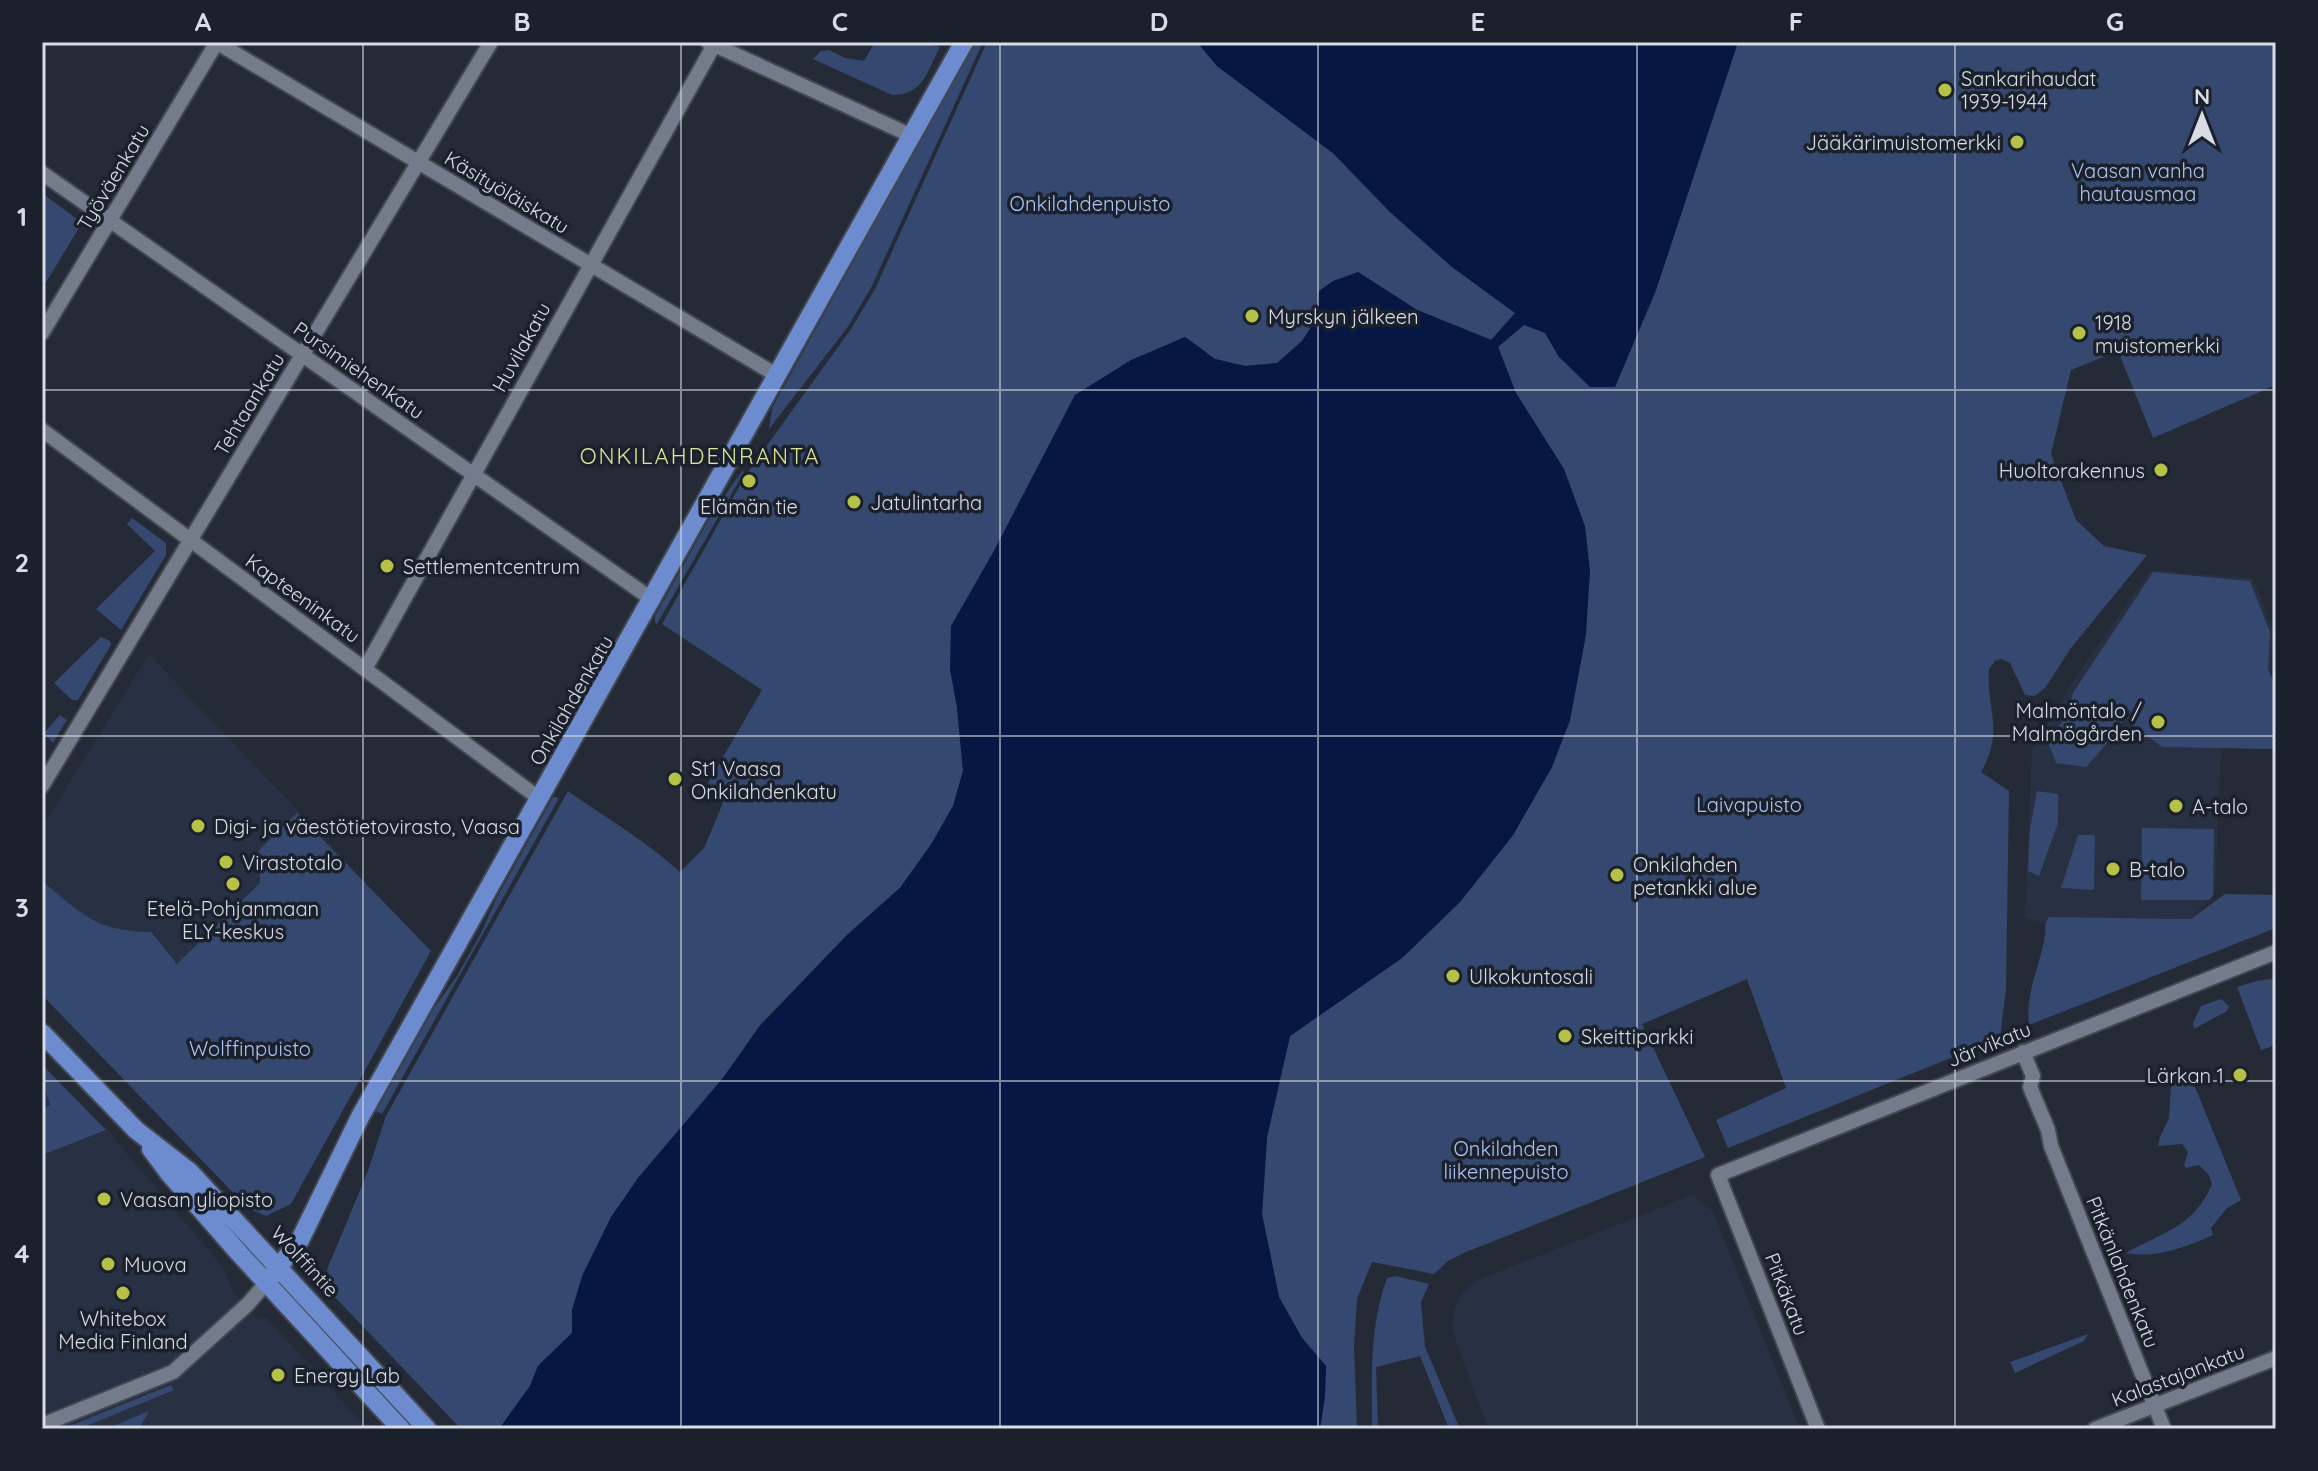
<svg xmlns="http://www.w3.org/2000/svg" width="2318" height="1471" font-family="Quicksand,sans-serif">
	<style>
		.built { fill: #283143 }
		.green { fill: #35486f }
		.water { fill: #061744 }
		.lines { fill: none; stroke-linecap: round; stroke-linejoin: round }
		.minor-casing { stroke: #424751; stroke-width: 18 }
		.major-casing { stroke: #424751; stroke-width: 22 }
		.minor { stroke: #747b8a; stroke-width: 14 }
		.major { stroke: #6d8cd0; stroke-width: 18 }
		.grid { fill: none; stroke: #d8dce4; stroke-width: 2; stroke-opacity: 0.55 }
		.poi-dot { fill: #b6c148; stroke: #1b212c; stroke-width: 3 }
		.labels { text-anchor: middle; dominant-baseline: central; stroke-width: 7; stroke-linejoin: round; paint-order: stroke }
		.poi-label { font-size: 20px; fill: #d8dce4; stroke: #1b212c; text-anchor: start }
		.park-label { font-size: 20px; fill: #adc4f3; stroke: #1b212c }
		.street-label { font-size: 20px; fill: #d8dce4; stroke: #1b212c }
		.neighbourhood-label { font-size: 22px; letter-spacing: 2px; fill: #dbe497; stroke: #1b212c }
		.neatline { fill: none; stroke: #d8dce4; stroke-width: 3 }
		.grid-label { font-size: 26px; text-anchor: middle; font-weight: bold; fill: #d8dce4 }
	</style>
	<rect width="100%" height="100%" fill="#242a36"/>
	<path class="built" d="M2151,570L2253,578L2273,631L2265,749L2221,748L2215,893L2191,919L2050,917L2045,923L2025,918L2032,749L2077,675Z
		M149,654L431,951L291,1204L266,1216L248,1208L42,995V827Z
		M42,1063L108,1131L223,1267L234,1293L256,1317L267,1318L368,1429H42Z
		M1692,1195L1713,1211L1800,1429H1488L1452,1330L1454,1310L1462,1293L1476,1281Z"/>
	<path class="green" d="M875,42H919L940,47C927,71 924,95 892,95L813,59L821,51L829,50L845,58L864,61Z
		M975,42H983L871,288L847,328L769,429L772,408Z
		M987,42H1197L1217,66L1334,154L1390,212L1452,267L1516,313L1492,340L1417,310L1358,272L1319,291L1315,321L1302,341L1278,363L1245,366L1215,359L1185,337L1075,395L995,549L950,669L957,707L963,771L953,806L932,843L900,888L847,935L760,1025L723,1078L638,1178L572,1310V1333L538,1366L530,1386L499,1429H461L331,1293L326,1276L328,1267L368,1171L386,1116L568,791C606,818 646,841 680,872L704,848L725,798L708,783L762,690L662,624L747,473L851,329L875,289Z
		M1738,42H2276V385L2153,438L2118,351L2071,370L2051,454L2076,520L2104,546L2147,555L2071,648L2045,688L2035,696L2025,695L2010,663L2001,659L1995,661L1989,669C1986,710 2005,730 1981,772L2009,791L2006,989L2000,1038L1728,1148L1716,1120L1786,1088L1747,979L1642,1024L1705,1157L1466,1252L1448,1261L1434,1274L1372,1262L1357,1299L1354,1346L1357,1429H1320L1325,1396L1326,1366L1302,1338L1279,1297L1262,1214L1267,1137L1290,1036L1402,958L1460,902L1513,835L1552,767L1570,720L1586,634L1564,469L1516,393L1498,347L1524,324L1545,333L1559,357L1615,387L1656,290Z
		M42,193L82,223L42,289Z
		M742,471L744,472L657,624L655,623V616L713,512Z
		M132,518L166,543V555L121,630L96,609L155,551L127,524Z
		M2153,572L2250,581L2270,632L2268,669L2276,687V749L2162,747L2133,725L2130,709L2110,740L2086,767L2056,763L2047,739L2067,717L2073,693Z
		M101,637L110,641L111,645L78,700H72L54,683Z
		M60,715L67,720L53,743L44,733Z
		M2037,791L2058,794V823L2039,876L2028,871L2030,829Z
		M553,797H557L558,800L382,1114L376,1111L434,1008L457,976L482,931L496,899Z
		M297,813L431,951L291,1204L266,1216L248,1208L42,995V881C84,915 94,931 151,932L177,964L260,883L259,850Z
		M2142,828L2214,829L2213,896L2209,900H2141Z
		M2078,835H2095L2094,890L2061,888Z
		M2225,894L2276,895V928L2029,1025C2025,992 2040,967 2045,935C2046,927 2044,924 2049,917L2191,919Z
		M2276,978V1045L2261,1050L2237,987L2257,981Z
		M2221,999L2229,1006L2227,1011L2194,1029L2193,1023L2201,1006Z
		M42,1065L106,1130L42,1155V1109L50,1105L42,1081Z
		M2178,1079L2195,1087L2241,1200L2226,1209L2211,1228L2213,1235C2187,1247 2154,1259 2126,1253C2163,1232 2194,1227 2212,1184L2209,1175L2199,1165L2186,1168L2184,1165L2188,1152L2182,1144L2158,1146L2160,1137L2169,1118L2171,1085Z
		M1396,1276L1429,1284L1421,1302L1425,1347L1460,1429H1449L1420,1356L1376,1367L1378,1429H1372C1372,1378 1369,1327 1387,1278Z
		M2088,1334L2084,1341L2015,1373L2010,1362Z
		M171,1385L174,1390L79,1429H62Z
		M149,1411L139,1429H106Z"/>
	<path class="water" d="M1197,42H1738L1656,290L1615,387H1590L1559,357L1545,333L1524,325L1498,347L1516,393L1564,469L1585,526L1590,571L1586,634L1570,720L1552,767L1513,835L1460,902L1402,958L1290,1036L1267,1137L1262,1214L1279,1297L1302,1338L1326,1366L1325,1396L1320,1429H499L530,1386L538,1366L572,1333V1310L582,1276L611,1217L638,1178L723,1078L760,1026L847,935L900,888L932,843L953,806L963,771L957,707L950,669L951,626L995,549L1075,395L1131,360L1185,337L1215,359L1245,366L1277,363L1302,341L1315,321L1319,291L1333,281L1358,272L1417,310L1491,340L1515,313L1452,267L1390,212L1334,154L1217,66Z"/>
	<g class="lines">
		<g class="minor-casing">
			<path id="minor" d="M216,42L778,376
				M708,42L912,136
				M42,173L653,600
				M42,333L217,42
				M42,430L540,799
				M365,669L714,45
				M42,786L491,42
				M2023,1052L2033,1076L2030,1087L2048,1130L2051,1146L2164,1429
				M42,1425L173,1372L248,1304L266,1283
				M1818,1429L1718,1175L2276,952
				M2095,1429L2276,1358"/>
		</g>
		<g class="major-casing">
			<path id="major" d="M42,1033L136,1130L190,1172L427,1429
				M151,1149L168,1172L239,1253L401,1429
				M266,1283L300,1240L360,1117L964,42"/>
		</g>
		<use href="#minor" class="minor"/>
		<use href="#major" class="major"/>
	</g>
	<path class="grid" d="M363,42V1429M681,42V1429M1000,42V1429M1318,42V1429M1637,42V1429M1955,42V1429M42,390H2276M42,736H2276M42,1081H2276"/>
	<g class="poi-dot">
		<circle cx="1945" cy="90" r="8"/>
		<circle cx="2017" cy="142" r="8"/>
		<circle cx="1252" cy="316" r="8"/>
		<circle cx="2079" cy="333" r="8"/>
		<circle cx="2161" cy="470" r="8"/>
		<circle cx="749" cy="481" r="8"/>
		<circle cx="854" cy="502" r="8"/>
		<circle cx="387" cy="566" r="8"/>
		<circle cx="2158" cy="722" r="8"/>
		<circle cx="675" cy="779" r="8"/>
		<circle cx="2176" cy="806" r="8"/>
		<circle cx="198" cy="826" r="8"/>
		<circle cx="226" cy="862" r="8"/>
		<circle cx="2113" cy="869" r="8"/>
		<circle cx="1617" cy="875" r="8"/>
		<circle cx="233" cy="884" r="8"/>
		<circle cx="1453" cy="976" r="8"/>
		<circle cx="1565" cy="1036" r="8"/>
		<circle cx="2240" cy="1075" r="8"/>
		<circle cx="104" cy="1199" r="8"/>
		<circle cx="108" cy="1264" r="8"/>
		<circle cx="123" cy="1293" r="8"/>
		<circle cx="278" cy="1375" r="8"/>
	</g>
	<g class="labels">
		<g class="poi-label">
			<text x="1961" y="78">Sankarihaudat<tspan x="1961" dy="23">1939-1944</tspan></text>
			<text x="2001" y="142" text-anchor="end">Jääkärimuistomerkki</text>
			<text x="1268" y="316">Myrskyn jälkeen</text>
			<text x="2095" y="322">1918<tspan x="2095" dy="23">muistomerkki</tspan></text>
			<text x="2145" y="470" text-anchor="end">Huoltorakennus</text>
			<text x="870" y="502">Jatulintarha</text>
			<text x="749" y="506" text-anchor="middle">Elämän tie</text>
			<text x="403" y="566">Settlementcentrum</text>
			<text x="2142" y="710" text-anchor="end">Malmöntalo /<tspan x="2142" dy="23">Malmögården</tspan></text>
			<text x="691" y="768">St1 Vaasa<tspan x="691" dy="23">Onkilahdenkatu</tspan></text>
			<text x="2192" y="806">A-talo</text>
			<text x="214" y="826">Digi- ja väestötietovirasto, Vaasa</text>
			<text x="242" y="862">Virastotalo</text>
			<text x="1633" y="864">Onkilahden<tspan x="1633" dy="23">petankki alue</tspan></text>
			<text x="2129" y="869">B-talo</text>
			<text x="233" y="908" text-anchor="middle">Etelä-Pohjanmaan<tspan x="233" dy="23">ELY-keskus</tspan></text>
			<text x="1469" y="976">Ulkokuntosali</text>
			<text x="1581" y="1036">Skeittiparkki</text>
			<text x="2224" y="1075" text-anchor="end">Lärkan 1</text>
			<text x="120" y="1199">Vaasan yliopisto</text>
			<text x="124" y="1264">Muova</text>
			<text x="123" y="1318" text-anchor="middle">Whitebox<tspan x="123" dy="23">Media Finland</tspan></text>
			<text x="294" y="1375">Energy Lab</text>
		</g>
		<g class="park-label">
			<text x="2138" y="170">Vaasan vanha<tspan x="2138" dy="23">hautausmaa</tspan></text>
			<text x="1090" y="203">Onkilahdenpuisto</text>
			<text x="1749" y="804">Laivapuisto</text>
			<text x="250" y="1048">Wolffinpuisto</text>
			<text x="1506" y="1148">Onkilahden<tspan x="1506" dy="23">liikennepuisto</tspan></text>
		</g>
		<g class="street-label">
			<text transform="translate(113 177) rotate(-59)">Työväenkatu</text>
			<text transform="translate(507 192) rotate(31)">Käsityöläiskatu</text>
			<text transform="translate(521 347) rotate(-61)">Huvilakatu</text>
			<text transform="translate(359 370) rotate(35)">Pursimiehenkatu</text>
			<text transform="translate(249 404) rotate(-59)">Tehtaankatu</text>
			<text transform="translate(303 598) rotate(36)">Kapteeninkatu</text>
			<text transform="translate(571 700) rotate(-60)">Onkilahdenkatu</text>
			<text transform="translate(1989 1044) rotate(-22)">Järvikatu</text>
			<text transform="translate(305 1261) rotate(47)">Wolffintie</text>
			<text transform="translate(2123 1272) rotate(68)">Pitkänlahdenkatu</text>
			<text transform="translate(1787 1294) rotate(69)">Pitkäkatu</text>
			<text transform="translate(2178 1375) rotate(-21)">Kalastajankatu</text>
		</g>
		<g class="neighbourhood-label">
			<text x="700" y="456">ONKILAHDENRANTA</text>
		</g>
	</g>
	<rect width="2318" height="1471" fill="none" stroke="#1b212c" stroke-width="88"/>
	<g transform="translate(2202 116)" stroke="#1b212c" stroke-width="6" paint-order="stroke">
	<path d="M0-6L14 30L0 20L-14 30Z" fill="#d8dce4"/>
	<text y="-12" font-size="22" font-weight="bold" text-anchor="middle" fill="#d8dce4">N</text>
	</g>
	<rect x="44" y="44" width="2230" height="1383" class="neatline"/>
	<g class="grid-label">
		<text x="203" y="31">A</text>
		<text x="522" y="31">B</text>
		<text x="840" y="31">C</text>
		<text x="1159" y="31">D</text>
		<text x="1478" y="31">E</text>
		<text x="1796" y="31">F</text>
		<text x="2115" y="31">G</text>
		<text x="22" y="226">1</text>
		<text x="22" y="572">2</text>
		<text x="22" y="917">3</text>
		<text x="22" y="1263">4</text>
	</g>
</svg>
